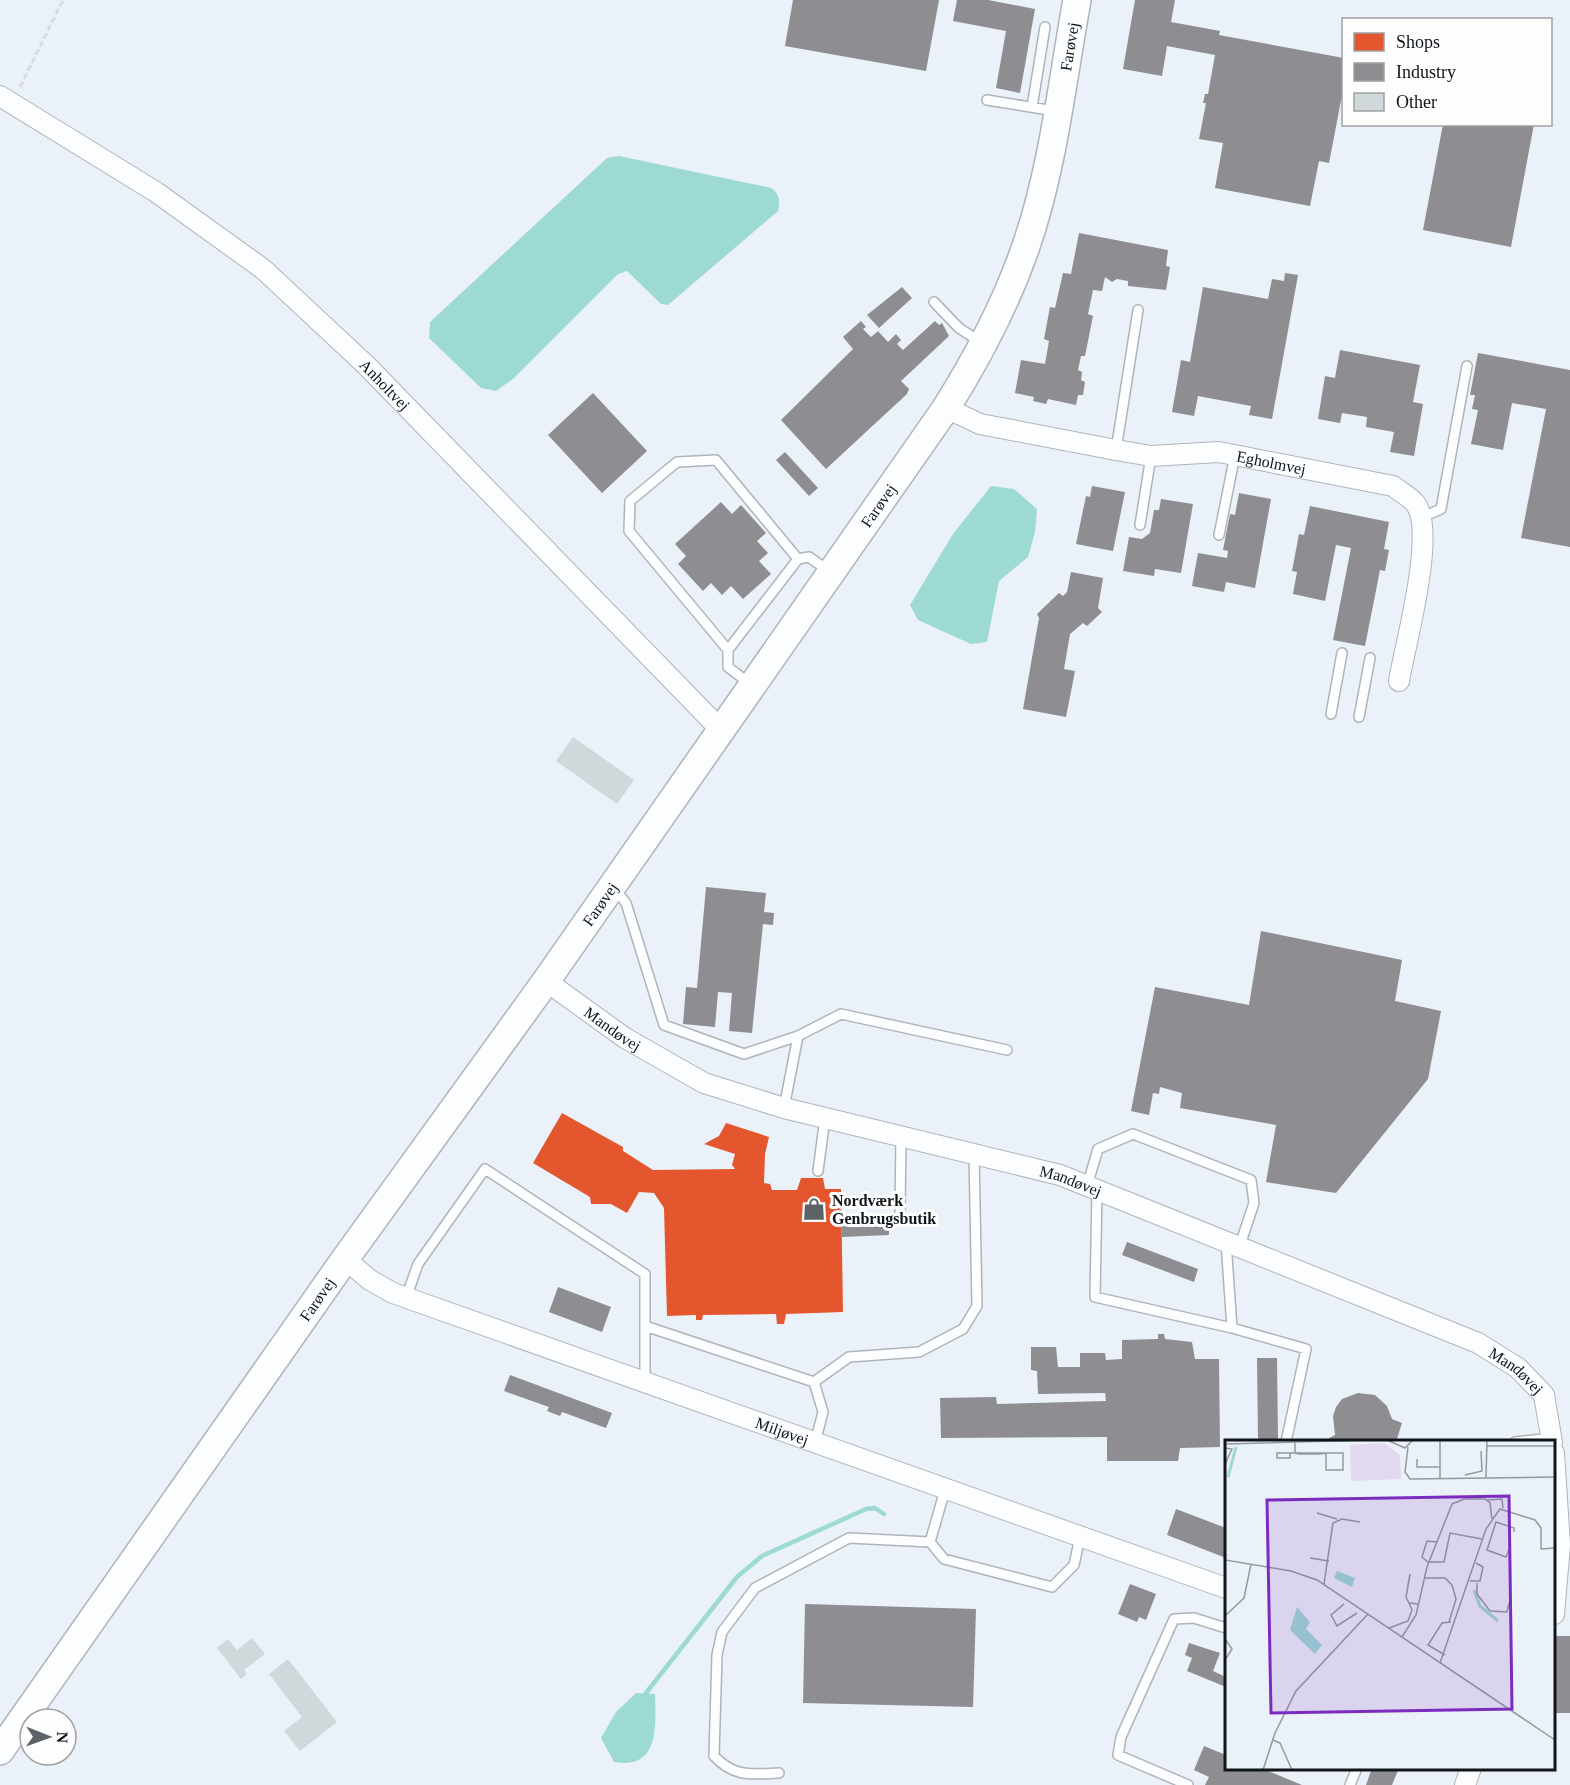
<svg xmlns="http://www.w3.org/2000/svg" width="1570" height="1785" font-family="'Times New Roman',serif">
	<style>
		.water { fill: #9ddad4 }
		.shops { fill: #e4572e }
		.industry { fill: #8d8d92 }
		.lines { fill: none; stroke-linecap: round; stroke-linejoin: round }
		.stream { stroke: #9ddad4; stroke-width: 4.5 }
		.building { fill: #d1d8dc }
		.lane-casing { stroke: #b0b4ba; stroke-width: 12 }
		.street-casing { stroke: #b0b4ba; stroke-width: 22 }
		.secondary-casing { stroke: #b0b4ba; stroke-width: 30 }
		.path { stroke: #d9dbdd; stroke-width: 3; stroke-dasharray: 6 3; stroke-linecap: butt }
		.lane { stroke: #fcfdfe; stroke-width: 9 }
		.street { stroke: #fcfdfe; stroke-width: 20 }
		.secondary { stroke: #fcfdfe; stroke-width: 27 }
		.labels { text-anchor: middle; dominant-baseline: central; stroke-width: 6; stroke-linejoin: round; paint-order: stroke }
		.street-label { font-size: 16px; fill: #10151a; stroke: #fdfdfd }
		.poi-label { font-size: 16px; font-weight: bold; fill: #10151a; stroke: #fdfdfd; text-anchor: start }
		.inset-river { fill: none; stroke: #9ddad4; stroke-width: 3 }
		.inset-road { fill: none; stroke: #93999f; stroke-width: 1.5 }
		.view { fill: #7b2cbf; fill-opacity: 0.15; stroke: #7b2cbf; stroke-width: 3 }
		.inset-edge { fill: none; stroke: #10151a; stroke-width: 3 }
	</style>
	<rect width="100%" height="100%" fill="#ebf1f8"/>
	<path class="water" d="M619,156L771,188C780,194 780,201 778,211L668,305L661,304L627,271L618,274L513,379L496,391L481,388L429,338L430,322L607,158Z
		M991,486L1014,489L1037,509L1035,532L1028,557L999,581L987,642L971,644L918,620L910,605L953,534Z
		M636,1693L655,1694C656,1727 659,1770 614,1762L601,1738L616,1712Z"/>
	<path class="shops" d="M562,1113L623,1147V1151L653,1170L735,1169L732,1165L735,1154L704,1144L719,1136L726,1123L769,1137L765,1154L764,1183L770,1184L772,1190H797L801,1178H823L825,1189H841L843,1312L786,1314L784,1324H777L776,1314L703,1315L702,1320H696V1315L667,1316L664,1208L654,1193L639,1192L627,1213L611,1204H591L590,1197L533,1163Z"/>
	<path class="industry" d="M793,0H939L926,71L785,46Z
		M957,0H988L1035,9L1020,93L996,88L1006,31L953,21Z
		M1135,0H1175L1171,22L1220,31L1219,35L1344,58V85L1329,163L1319,161L1310,206L1215,188L1223,143L1199,139L1206,103H1203L1205,94H1208L1215,55L1167,46L1162,76L1123,69Z
		M1443,124H1534L1511,247L1423,230Z
		M1079,233L1168,250L1166,266L1170,267L1166,290L1128,286V281L1117,279L1112,282L1105,277L1102,291L1093,290L1088,314L1093,316L1085,356H1081L1078,370L1082,372L1081,380L1085,382L1083,395H1078L1076,405L1048,399L1046,404L1033,401L1034,397L1015,393L1021,360L1045,364L1049,341L1044,339L1050,307L1055,308L1063,273L1071,274Z
		M1285,273L1298,275L1272,419L1249,415L1251,406L1198,396L1194,416L1172,412L1181,360L1190,362L1203,287L1268,299L1272,279L1284,281Z
		M902,287L912,298L879,328L867,315Z
		M861,321L866,327L863,329L871,337L878,331L888,342L896,334L901,340L897,344L903,350L935,321L939,325L942,323L949,336L901,381L909,389L907,394L826,469L781,420L853,349L843,337Z
		M1340,350L1420,365L1413,402L1423,404L1414,456L1390,452L1394,432L1366,427L1367,417L1342,413L1340,423L1318,419L1325,376L1335,378Z
		M1478,353L1570,370V547L1521,538L1546,409L1512,403L1503,450L1471,444L1478,410L1472,409L1475,395H1470Z
		M593,393L647,451L602,493L548,435Z
		M785,452L818,488L809,496L776,460Z
		M1092,486L1125,492L1113,551L1076,544L1086,496L1090,497Z
		M1239,493L1271,499L1255,588L1226,582L1224,592L1192,586L1198,553L1227,558L1228,551L1223,550L1230,514L1235,515Z
		M1161,499L1193,504L1181,573L1155,569L1154,576L1123,571L1129,537L1142,539L1150,533L1154,510H1159Z
		M721,502L732,514L741,505L766,533L757,541L768,553L759,561L771,574L743,599L731,586L722,595L711,583L703,591L678,564L686,556L675,544Z
		M1310,506L1389,522L1384,549L1389,550L1385,571L1380,570L1365,646L1333,640L1351,548L1336,545L1325,601L1293,594L1297,572L1292,571L1299,534L1304,535Z
		M1071,572L1103,578L1098,608L1102,612L1087,626L1083,623L1070,634L1064,669L1075,671L1066,717L1023,709L1039,618L1037,614L1059,593L1063,596L1067,592Z
		M706,887L766,893L764,912L774,913L773,925L763,924L752,1033L729,1031L732,993L718,992L715,1027L683,1024L686,987L697,988Z
		M1261,931L1402,960L1395,1001L1441,1011L1428,1079L1336,1193L1266,1182L1276,1125L1180,1108L1182,1093L1160,1087L1159,1094L1153,1093L1149,1115L1131,1111L1155,987L1249,1005Z
		M889,1215V1235L842,1237L841,1217Z
		M1127,1242L1198,1269L1194,1282L1122,1255Z
		M558,1287L611,1307L602,1332L549,1312Z
		M1158,1334H1164L1165,1339L1192,1342L1195,1359H1219L1220,1447L1180,1448L1178,1461H1107V1437L941,1438L940,1398L996,1397L997,1404L1106,1401L1105,1393L1038,1394L1037,1371L1031,1370V1347H1056L1058,1367H1080V1353H1105L1106,1360L1122,1359V1340L1158,1339Z
		M1257,1358H1277L1278,1439L1258,1440Z
		M510,1375L612,1413L606,1428L562,1412L560,1416L547,1411L549,1407L504,1391Z
		M1358,1393L1375,1395L1387,1406L1392,1419L1402,1423L1396,1442H1329V1438L1335,1435L1333,1416L1336,1407L1342,1399Z
		M1176,1509L1226,1528V1558L1167,1535Z
		M1130,1584L1156,1594L1146,1620L1139,1617L1137,1622L1118,1614Z
		M805,1604L976,1609L973,1707L803,1703Z
		M1555,1636H1570V1713H1556Z
		M1189,1643L1220,1653L1213,1671L1226,1677V1687L1187,1671L1192,1658L1185,1655Z
		M1204,1746L1226,1755V1768H1261L1302,1785H1205L1209,1777L1194,1770Z
		M1372,1768H1399L1392,1785H1366Z"/>
	<g class="lines">
		<path class="stream" d="M646,1693L737,1577L762,1556L866,1509L875,1508L884,1514"/>
	</g>
	<path class="building" d="M573,737L634,780L617,804L556,761Z
		M252,1638L265,1654L244,1670L247,1674L241,1679L217,1648L228,1639L237,1650Z
		M288,1659L337,1722L300,1751L284,1731L302,1717L269,1674Z"/>
	<g class="lines">
		<g class="lane-casing">
			<path id="lane" d="M987,100L1055,111
				M1032,107L1045,27
				M934,302L959,328L982,343
				M1116,450L1138,310
				M1420,518L1441,509L1467,366
				M1140,525L1151,456
				M1219,535L1235,455
				M728,650L629,531L630,501L677,462L716,460L798,559
				M750,684L728,667V650L798,559L809,557L830,572
				M1331,714L1342,653
				M1359,717L1370,658
				M614,888L626,903L664,1025L744,1054L798,1036
				M784,1108L798,1036L841,1014L1007,1050
				M818,1171L825,1118
				M1087,1186L1098,1149L1133,1134L1251,1180L1254,1203L1239,1248
				M1097,1191L1095,1297L1232,1328L1306,1349L1286,1442
				M900,1213L901,1136
				M1226,1242L1232,1328
				M406,1298L418,1264L485,1169L645,1274V1384
				M645,1326L814,1382L849,1357L919,1352L963,1329L977,1306L974,1154
				M814,1382L823,1412L815,1443
				M1515,1442L1551,1438
				M945,1490L930,1542L944,1559L1052,1587L1074,1565L1080,1537
				M779,1773C751,1774 735,1778 714,1756L717,1655L722,1632L755,1588L849,1538L930,1542
				M1188,1785L1118,1755L1121,1737L1174,1619L1194,1618L1226,1628
				M1350,1785L1357,1768"/>
		</g>
		<g class="street-casing">
			<g id="street">
				<path id="s1" d="M0,96L156,192L263,269L366,365L721,730"/>
				<path id="s2" d="M946,408L980,424L1116,450L1151,456L1219,452L1393,486C1399,491 1410,497 1415,503C1437,531 1405,645 1399,681"/>
				<path id="s3" d="M546,981L625,1038L704,1083L784,1108L1060,1175L1478,1343L1518,1368L1544,1395L1552,1442"/>
				<path id="s4" d="M345,1259L370,1280L393,1293L1226,1588"/>
				<path d="M1554,1453L1560,1545L1554,1614"/>
				<path d="M1465,1785L1471,1768"/>
			</g>
		</g>
		<g class="secondary-casing">
			<g id="secondary">
				<path id="s5" d="M0,1751L345,1259L546,981L946,408C978,357 1005,306 1025,249C1053,170 1062,82 1077,0"/>
			</g>
		</g>
		<path class="path" d="M20,87L63,0"/>
		<use href="#lane" class="lane"/>
		<use href="#street" class="street"/>
		<use href="#secondary" class="secondary"/>
	</g>
	<defs>
		<g id="shop-bare" transform="scale(1.8)"><path d="M-5-2.5h2.3a2.7 3.5 0 0 1 5.4 0H5L5.5 6h-11ZM-1.5-2.5h3a1.5 2.3 0 0 0-3 0Z" fill="#5d6268" stroke="#fdfdfd" stroke-width="2.5" paint-order="stroke"/></g>
	</defs>
	<g fill-rule="evenodd">
		<use href="#shop-bare" x="814" y="1209"/>
	</g>
	<g class="labels">
		<g class="street-label">
			<text stroke="none"><textPath href="#s5" startOffset="2028">Farøvej</textPath></text>
			<text stroke="none"><textPath href="#s1" startOffset="483">Anholtvej</textPath></text>
			<text stroke="none"><textPath href="#s2" startOffset="333">Egholmvej</textPath></text>
			<text stroke="none"><textPath href="#s5" startOffset="1524">Farøvej</textPath></text>
			<text stroke="none"><textPath href="#s5" startOffset="1038">Farøvej</textPath></text>
			<text stroke="none"><textPath href="#s3" startOffset="82">Mandøvej</textPath></text>
			<text stroke="none"><textPath href="#s3" startOffset="568">Mandøvej</textPath></text>
			<text stroke="none"><textPath href="#s5" startOffset="552">Farøvej</textPath></text>
			<text stroke="none"><textPath href="#s3" startOffset="1054">Mandøvej</textPath></text>
			<text stroke="none"><textPath href="#s4" startOffset="472">Miljøvej</textPath></text>
		</g>
		<g class="poi-label">
			<text x="832" y="1200">Nordværk<tspan x="832" dy="18">Genbrugsbutik</tspan></text>
		</g>
	</g>
	<g transform="translate(1225 1440)">
		<rect width="330" height="330" fill="#ebf1f8"/>
		<path d="M159,3L175,15L176,39L126,41L125,5Z" fill="#e3d9ee"/>
		<path d="M112,131L130,138L127,147L109,138ZM72,167L85,182L81,189L97,205L90,214L65,190Z" fill="#9ddad4"/>
		<path class="inset-river" d="M3,37L11,7M249,150L255,166L273,181"/>
		<path class="inset-road" d="M162,0L180,8L188,0M215,0V39M0,4L146,0M262,6H330M183,7L180,32L185,39L330,37M0,8L7,9L0,24M65,13V18H52V13H70V0M101,13V30H118V13H101L95,14H74L70,13H101M192,19V27H215M240,35L257,31L256,11M261,37L262,0M262,60L277,59L278,68M92,73L112,79M285,107L281,117L262,110L271,82L289,88V92M1,114L0,120L66,131L92,140L330,300M85,118L104,121M204,122H219L225,93L257,99M204,123L197,117L202,101L212,102M185,134L181,157L184,163L194,164M200,138H220L227,145L231,159L224,182M245,141H255L258,127L251,123M252,143V154L265,171L282,172L284,163M99,144L108,83L117,79L135,82M119,164L106,175L112,186L132,173M0,176L19,158L26,124M164,188L183,181L187,170L184,163M177,197L191,175L202,127L227,64L239,59H260L265,63L267,79M0,199L7,209L0,220M220,215L203,205L217,183L226,182M215,223L261,89L275,69L310,80L316,88V109L330,108M48,300L55,303L67,330M38,330L50,293L71,251L143,174"/>
		<path class="view" d="M284,56L287,269L46,273L42,60Z"/>
		<rect width="330" height="330" class="inset-edge"/>
	</g>
	<rect x="1342" y="18" width="210" height="108" fill="#fdfdfd" stroke="#9ea0a2" stroke-width="1.5"/>
	<rect x="1354" y="33" width="30" height="18" fill="#e4572e" stroke="#9ea0a2" stroke-width="1.5"/>
	<text x="1396" y="48" font-size="18" fill="#10151a">Shops</text>
	<rect x="1354" y="63" width="30" height="18" fill="#8d8d92" stroke="#9ea0a2" stroke-width="1.5"/>
	<text x="1396" y="78" font-size="18" fill="#10151a">Industry</text>
	<rect x="1354" y="93" width="30" height="18" fill="#d1d8dc" stroke="#9ea0a2" stroke-width="1.5"/>
	<text x="1396" y="108" font-size="18" fill="#10151a">Other</text>
	<g transform="translate(48 1737) rotate(91)"><circle r="28" fill="#fdfdfd" stroke="#9ea0a2" stroke-width="1.5"/>
	<path d="M0-4.5L10 22L0 15L-10 22Z" fill="#5d6268"/>
	<text y="-9" font-size="16" font-weight="bold" text-anchor="middle" fill="#10151a">N</text>
	</g>
</svg>
